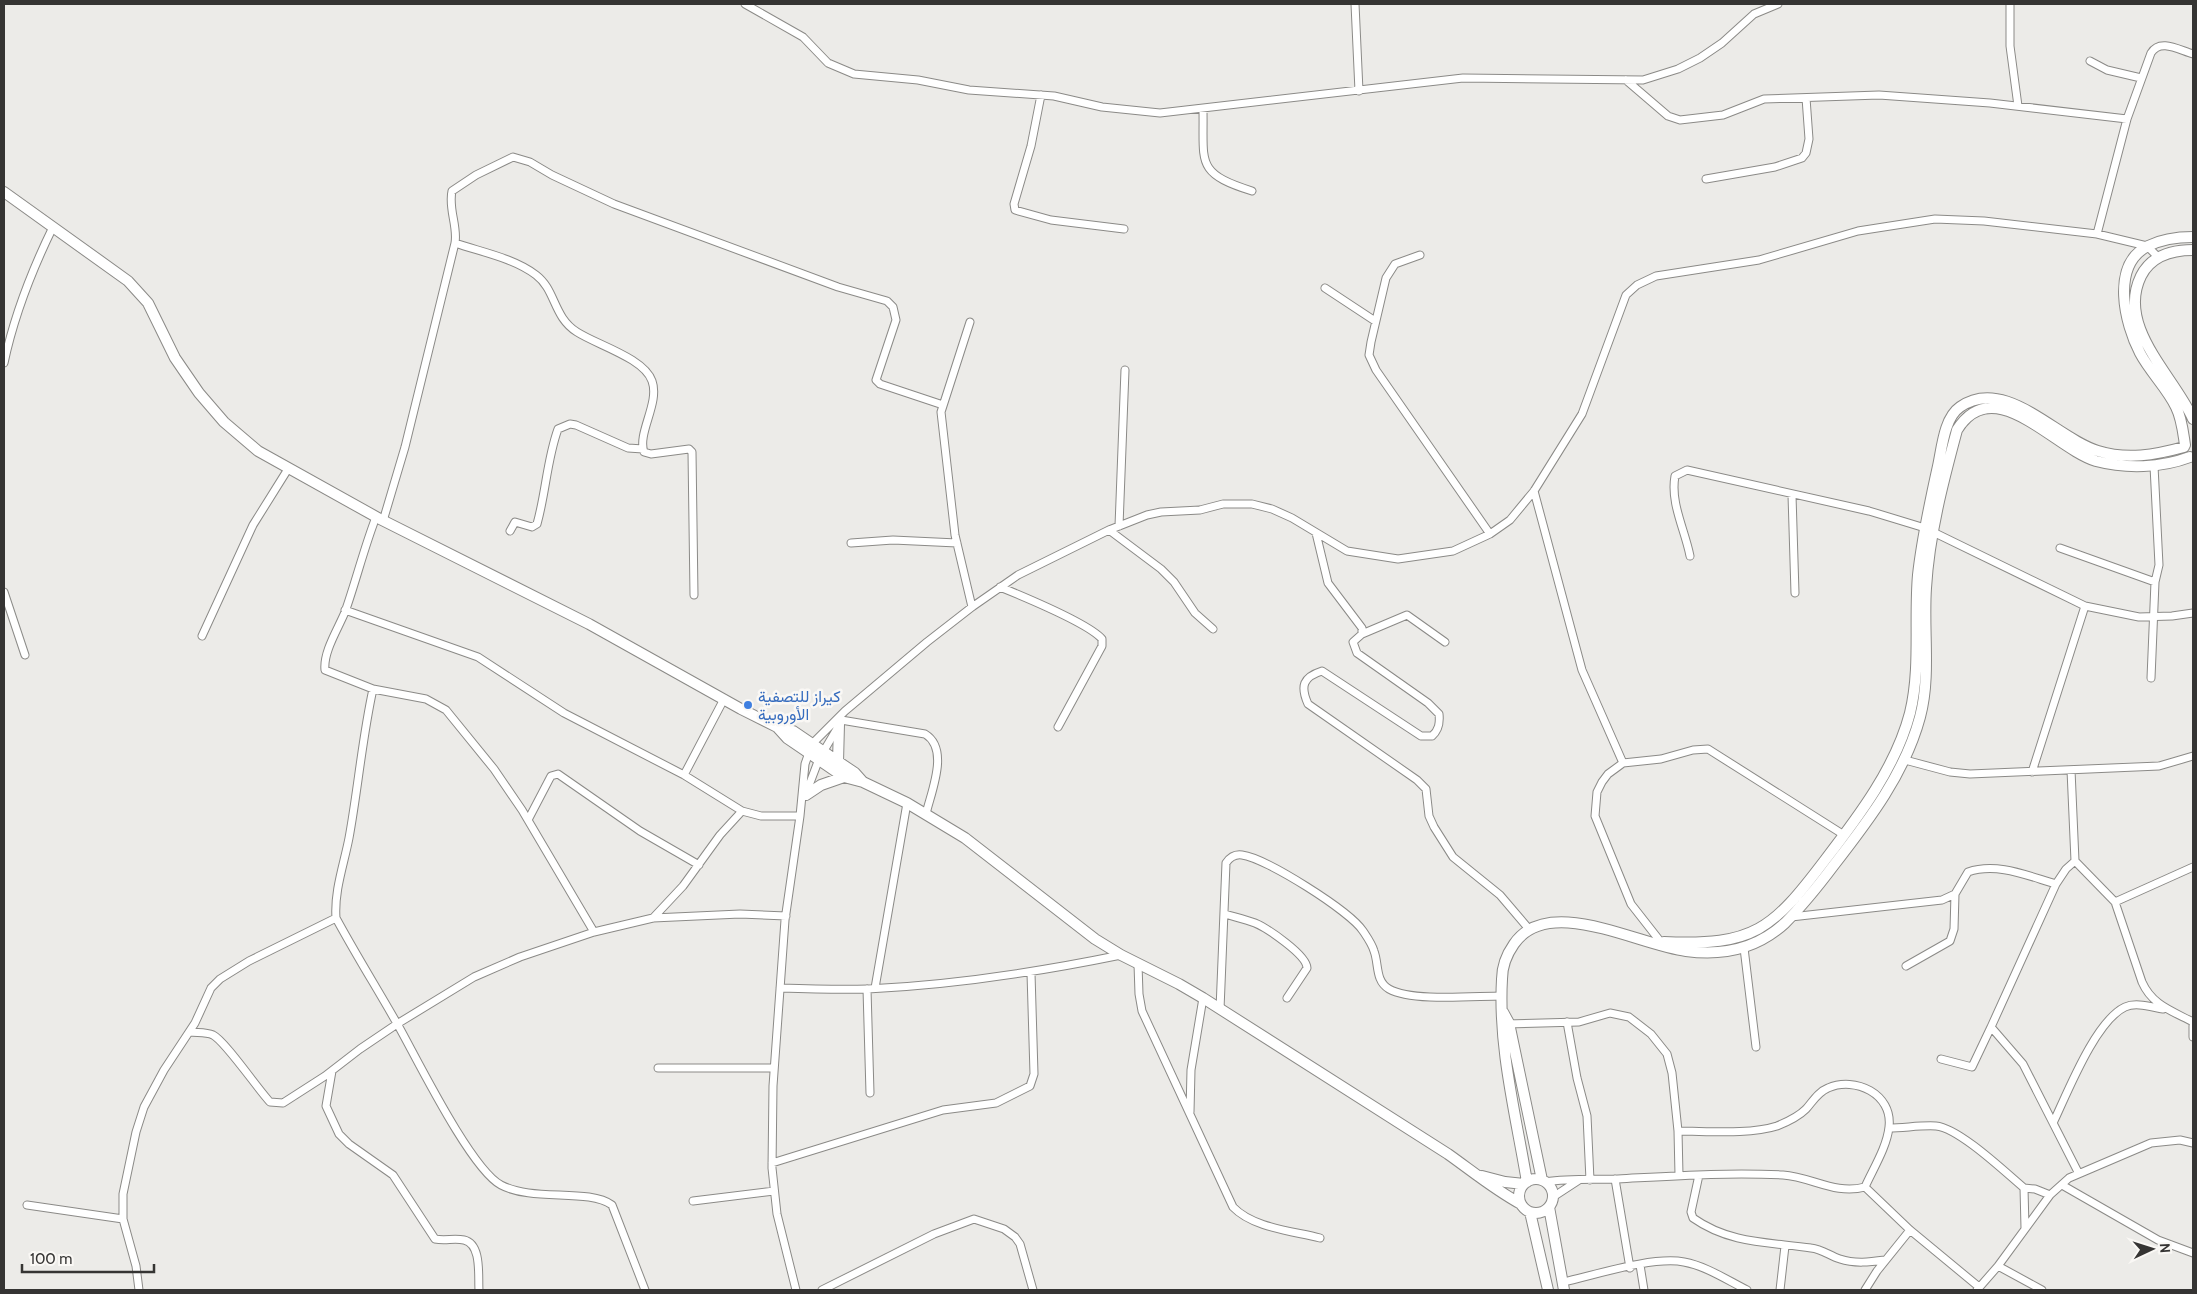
<svg xmlns="http://www.w3.org/2000/svg" width="2197" height="1294" font-family="Cabin,Vazirmatn,sans-serif">
	<style>
		.lines { fill: none; stroke-linecap: round; stroke-linejoin: round }
		.street-casing { stroke: #8b8a87; stroke-width: 9 }
		.secondary-casing { stroke: #8b8a87; stroke-width: 12 }
		.street { stroke: #fff; stroke-width: 7 }
		.secondary { stroke: #fff; stroke-width: 10 }
		.shop-dot { fill: #3f7fe0; stroke: #faf8f5; stroke-width: 2 }
		.labels { text-anchor: middle; dominant-baseline: central; stroke-width: 5; stroke-linejoin: round; paint-order: stroke }
		.shop-label { font-size: 16px; fill: #366cbe; stroke: #faf8f5; text-anchor: start }
	</style>
	<rect width="100%" height="100%" fill="#ecebe8"/>
	<g class="lines">
		<g class="street-casing">
			<path id="street" d="M745,4L803,37L828,63L854,74L918,80L969,90L1054,96L1102,107L1160,113L1463,78L1643,80L1678,69L1700,58L1722,43L1754,14L1778,4
				M1355,4L1359,91
				M2010,4V46L2018,106
				M2090,61L2107,70L2141,78
				M1626,80L1668,116L1680,120L1723,115L1764,99L1879,95L1990,103L2127,119
				M1041,95L1031,146L1014,204L1015,210L1051,220L1124,229
				M1203,110C1204,163 1195,173 1252,191
				M1706,179L1775,167L1802,158L1806,153L1809,139L1806,98
				M2097,234L2127,119L2151,53C2160,38 2179,50 2193,54
				M455,243C481,252 514,258 536,275C556,290 553,317 577,332C597,345 644,358 652,381C660,403 637,433 644,452L651,454L689,449L692,452L694,595
				M1420,255L1395,264L1386,278L1371,342L1369,355L1376,370L1490,534
				M1325,288L1375,321
				M970,322L941,412L955,535L972,607
				M4,363C14,316 32,270 53,227
				M1534,491L1582,670L1623,763L1608,774L1602,782L1597,792L1595,816L1631,904L1660,941V946
				M1792,495L1795,593
				M376,517C364,548 356,581 345,612C338,629 323,652 325,670L373,689L426,699L446,710L494,769L522,810L594,932
				M383,521L405,447L455,243C458,226 448,209 452,191L476,175L513,157L530,162L552,175L614,204L838,287L887,301L893,307L896,320L876,380L880,384L943,405
				M1119,526L1125,370
				M1109,530L1161,569L1174,582L1195,613L1213,629
				M510,531L515,522L532,527L537,524C546,492 547,459 558,429L570,424L576,425L628,448L643,449
				M1933,532L2085,606L2139,617L2172,616L2193,613
				M1316,533L1328,583L1362,628V634L1353,642L1357,653L1428,703L1439,714C1440,723 1439,730 1432,736H1421L1322,671C1303,677 1300,686 1308,704L1417,780L1426,789L1429,816L1434,827L1453,857L1500,895L1529,929
				M851,543L893,540L957,543
				M2060,548L2155,582
				M1690,556C1685,530 1670,503 1675,476L1687,470L1869,511L1925,528
				M1000,587C1022,596 1089,624 1102,639V646L1058,727
				M4,592L25,655
				M345,610L478,657L564,713L684,775L742,811L761,816H800
				M1362,634L1407,615L1445,642
				M202,636L253,525L288,469
				M2151,678L2155,582L2159,565L2154,466
				M373,689C362,739 358,789 349,838C344,864 334,891 336,918C356,955 378,990 399,1027C418,1061 471,1169 501,1185C533,1202 588,1188 612,1205L645,1290
				M841,720L925,734C950,749 931,792 926,814
				M1905,760L1950,772L1970,774L2159,766L2193,756
				M1623,763L1661,759L1693,750L1708,749L1844,835
				M2071,770L2075,861L2066,869L2056,884L1991,1027L2023,1064L2078,1172
				M2032,772L2085,606
				M684,775L724,699
				M805,796L819,759L838,727
				M528,820L551,776L558,774L640,831L699,865
				M2075,861L2115,902L2142,982C2152,1005 2172,1011 2193,1022
				M2115,902L2193,867
				M1225,914C1235,917 1245,919 1255,923C1267,928 1307,955 1307,968L1287,998
				M1791,917L1942,900L1955,894L1968,872C1997,862 2028,876 2056,884
				M653,918L683,886L720,835L742,811
				M1744,948L1756,1047
				M1138,964L1139,994L1142,1011L1233,1207C1253,1228 1293,1231 1320,1238
				M1906,966L1950,941L1954,929L1955,894
				M780,988C809,989 839,990 868,989C953,985 1038,972 1121,955
				M875,988L907,803
				M867,989L870,1093
				M1220,1009L1226,863C1230,857 1235,854 1242,855C1266,858 1350,911 1363,931C1367,937 1372,944 1374,951C1379,964 1375,981 1389,989C1412,1002 1474,996 1502,996
				M1567,1022L1577,1078L1587,1116L1590,1180
				M1506,1024L1579,1022L1610,1013L1629,1017L1651,1034L1667,1054L1672,1073L1678,1131
				M2193,1026V1037
				M190,1032C197,1033 206,1032 213,1035C225,1041 257,1088 270,1102L283,1103L325,1076L360,1049L397,1024L474,977L520,957L594,932L653,918L740,914L786,916
				M1941,1059L1972,1067L1991,1027
				M658,1068H774
				M332,1071L326,1106L339,1134L349,1144L393,1175L435,1239C445,1241 454,1238 464,1240C482,1244 478,1276 479,1290
				M1190,1112L1191,1070L1203,998
				M2053,1123C2067,1094 2095,1021 2125,1007C2136,1002 2151,1007 2163,1009
				M1889,1128C1904,1128 1921,1125 1936,1126C1959,1128 2005,1172 2024,1188L2035,1189L2050,1195
				M772,1163L943,1110L996,1103L1030,1086L1034,1074L1031,973
				M1679,1175L1678,1131C1707,1131 1749,1135 1777,1126C1787,1122 1798,1117 1806,1109C1813,1101 1818,1092 1828,1088C1855,1076 1893,1094 1889,1127C1887,1147 1873,1169 1865,1187
				M1699,1175L1691,1212L1693,1218C1730,1244 1769,1242 1811,1248C1822,1249 1830,1256 1840,1259C1855,1264 1870,1262 1885,1260
				M1615,1179L1630,1268
				M1546,1182C1570,1178 1594,1180 1618,1179C1673,1176 1728,1172 1783,1175C1812,1177 1835,1195 1865,1187
				M2062,1185L2158,1240L2193,1253
				M1865,1187L1910,1230L1979,1287
				M2024,1188L2025,1228
				M1553,1197L1579,1180
				M693,1201L774,1191
				M27,1205L123,1219
				M1640,1265L1644,1290
				M1998,1266L2042,1290
				M1563,1282C1595,1275 1653,1256 1684,1262C1706,1266 1727,1280 1747,1290
				M139,1290L136,1266L123,1219V1194L136,1132L144,1107L164,1070L195,1023L211,988L220,979L249,961L336,918
				M796,1290L777,1214L772,1168L773,1086L785,920L800,816L805,764L812,744L845,711L927,642L972,607L1018,575L1109,530L1147,515L1161,512L1200,510L1223,504H1252L1272,509L1292,518L1347,551L1398,559L1453,551L1490,534L1510,520L1534,491L1582,414L1626,295L1637,285L1656,276L1759,260L1858,231L1935,219L1984,221L2097,234L2147,246L2159,258
				M822,1290L934,1234L974,1219L1004,1229L1015,1237L1020,1244L1033,1290
				M1780,1290L1785,1246
				M1865,1290L1877,1271L1910,1230
				M1977,1290L1998,1266L2050,1195L2069,1178L2151,1143L2180,1140L2193,1143"/>
		</g>
		<g class="secondary-casing">
			<path id="secondary" d="M4,192L128,281L148,303L175,358L199,393L224,422L258,451L380,519L589,624L741,709L777,727L793,731L855,773L863,782
				M2193,250C2172,250 2151,256 2141,276C2116,327 2174,376 2193,419
				M2185,445C2183,432 2182,419 2176,407C2167,388 2150,372 2140,353C2125,324 2110,265 2148,246C2162,239 2178,237 2193,237
				M777,727L787,738L844,777L863,782L907,803L965,838L1095,939L1121,955L1179,984L1203,998L1448,1154C1472,1171 1495,1190 1521,1204
				M838,762L839,724
				M806,795L821,785L844,777
				M1664,942C1754,946 1772,930 1825,860C1859,816 1896,767 1910,713C1921,668 1914,620 1918,575C1922,538 1930,502 1938,466C1942,448 1944,418 1960,407C2005,375 2057,439 2098,451C2127,460 2155,455 2184,447
				M1503,1012L1509,1023L1542,1180
				M1482,1176L1505,1182L1524,1184
				M1519 1196a17 17 0 1 1 34 0a17 17 0 1 1-34 0Z
				M1527,1182C1516,1116 1498,1047 1502,979C1502,967 1507,954 1514,944C1548,894 1638,945 1686,951C1723,956 1757,949 1785,923C1803,905 1819,885 1834,865C1869,820 1905,773 1920,717C1931,676 1923,631 1926,588C1929,535 1943,482 1957,430C1994,371 2054,448 2096,461C2126,469 2161,468 2190,457
				M1549,1207L1564,1290
				M1530,1212L1548,1290"/>
		</g>
		<use href="#street" class="street"/>
		<use href="#secondary" class="secondary"/>
	</g>
	<circle class="shop-dot" cx="748" cy="705" r="5"/>
	<g class="labels">
		<g class="shop-label">
			<text x="758" y="696">كيراز للتصفية<tspan x="758" dy="18">الأوروبية</tspan></text>
		</g>
	</g>
	<rect width="2197" height="1294" fill="none" stroke="#353433" stroke-width="10"/>
	<g transform="translate(2152 1249) rotate(86)" stroke="#faf8f5" stroke-width="4" paint-order="stroke">
	<path d="M0-4L9 19L0 12L-9 19Z" fill="#353433"/>
	<text y="-8" font-size="14" font-weight="bold" text-anchor="middle" fill="#353433">N</text>
	</g>
	<path d="M22 1264v8h132v-8" fill="none" stroke="#353433" stroke-width="2.5"/>
	<text x="30" y="1264" font-size="15" fill="#353433" stroke="#faf8f5" stroke-width="4" paint-order="stroke">100 m</text>
</svg>
